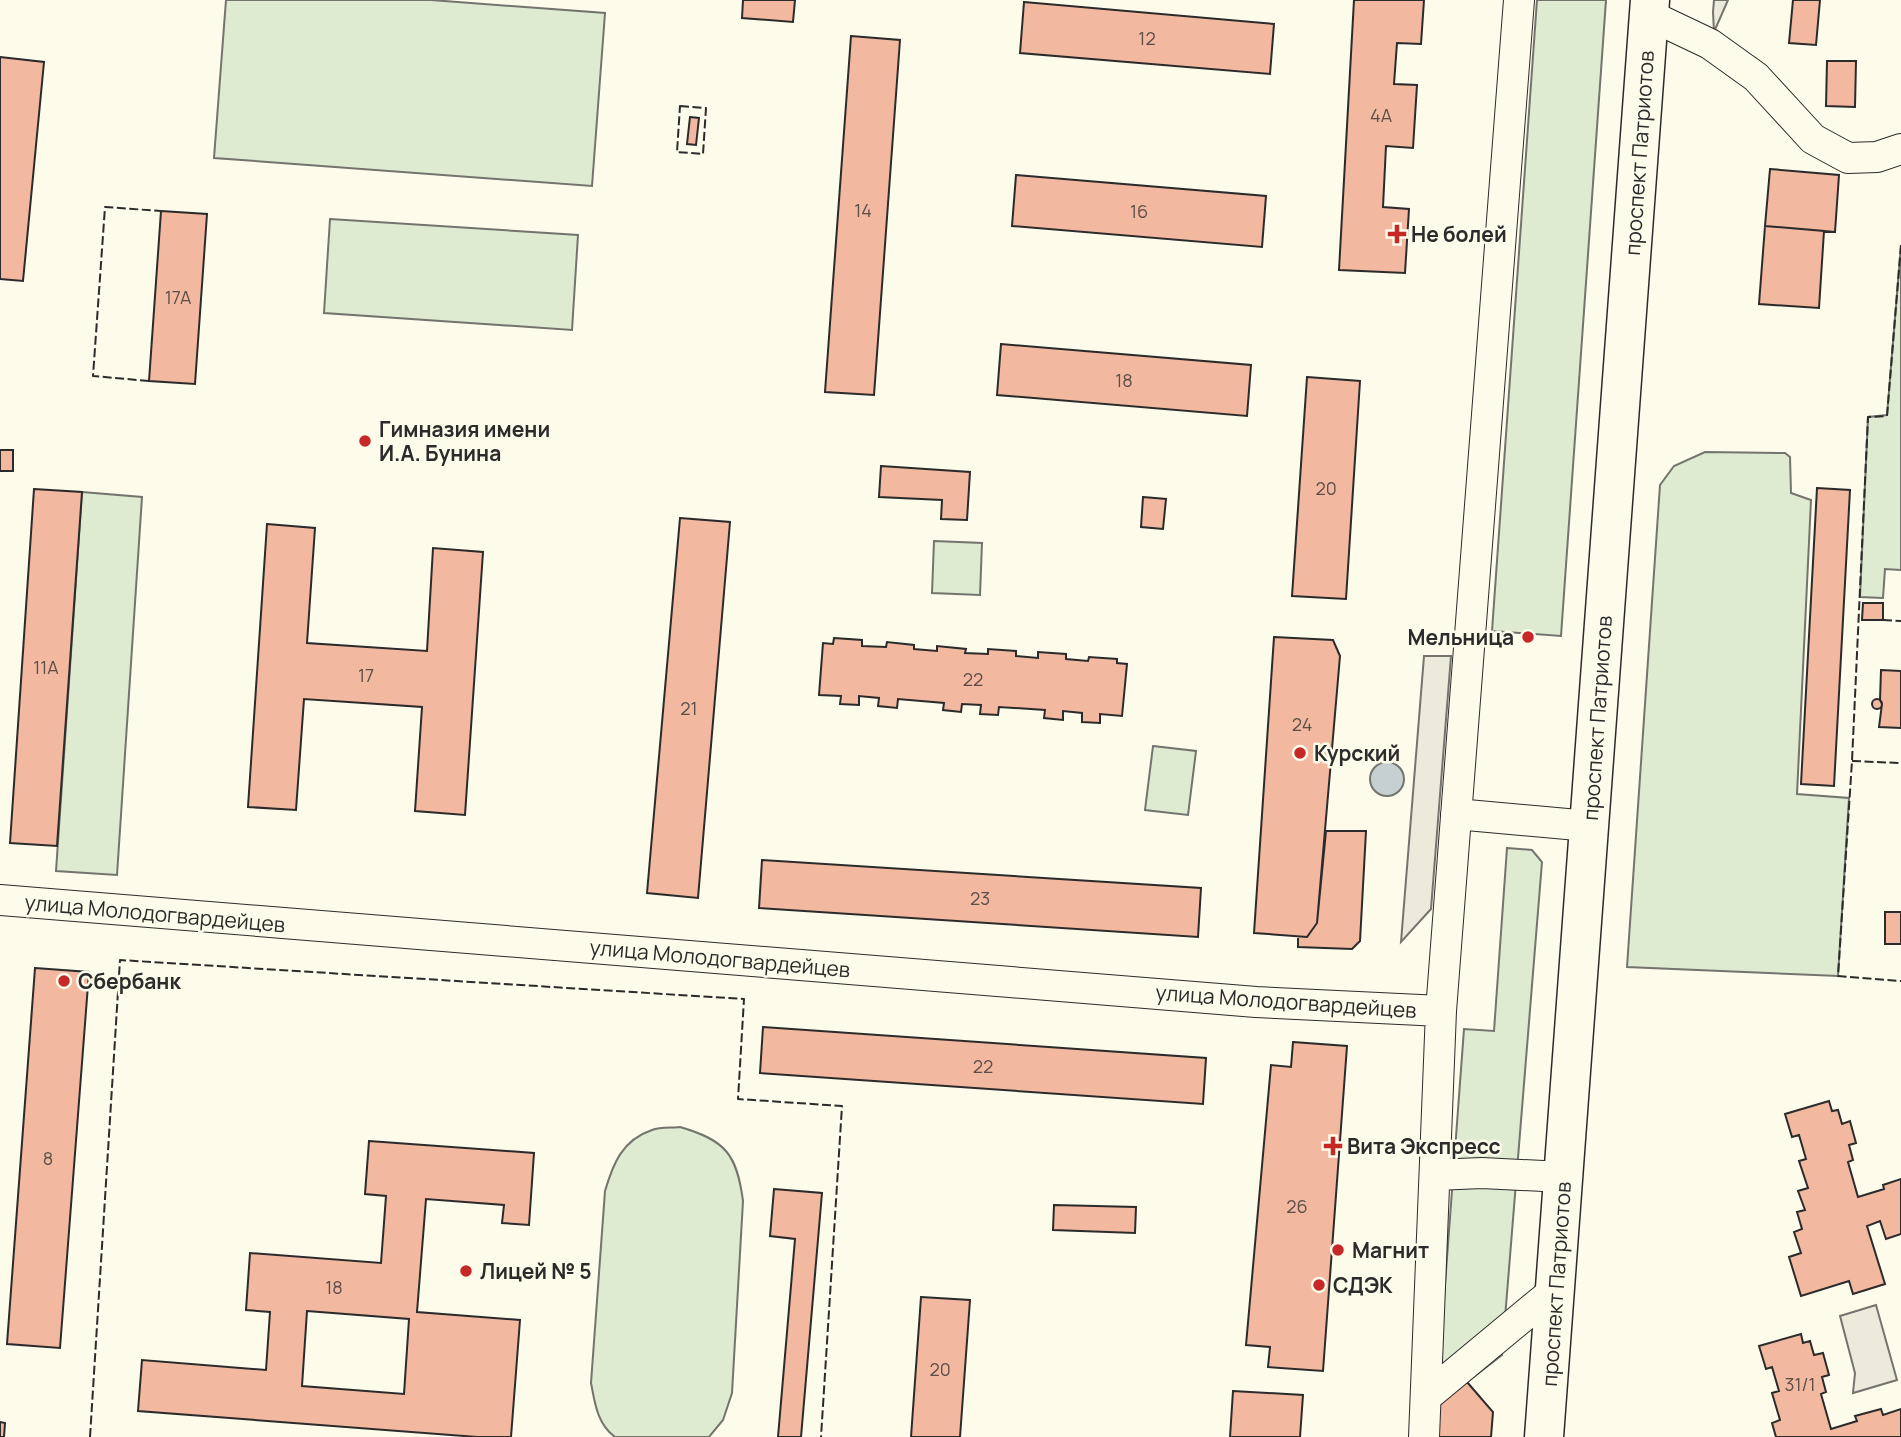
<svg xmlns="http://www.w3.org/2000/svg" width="1901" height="1437" font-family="Manrope,sans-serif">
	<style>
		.green { fill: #deebd1; stroke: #74746e; stroke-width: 2 }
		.parking { fill: #eceadb; stroke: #74746e; stroke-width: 2 }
		.water { fill: #c7d0d0; stroke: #74746e; stroke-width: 2 }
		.building { fill: #f2b8a0; stroke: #2b2b2b; stroke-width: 2; fill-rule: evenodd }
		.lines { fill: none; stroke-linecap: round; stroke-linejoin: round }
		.minor-casing { stroke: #2b2b2b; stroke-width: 32 }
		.highway-casing { stroke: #2b2b2b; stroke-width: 41 }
		.minor { stroke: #fdfbea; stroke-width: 30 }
		.highway { stroke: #fdfbea; stroke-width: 38 }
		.fence { stroke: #2b2b2b; stroke-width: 2; stroke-dasharray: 9 3.5; stroke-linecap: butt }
		.poi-dot { fill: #c62828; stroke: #fdfbea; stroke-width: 2.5 }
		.labels { text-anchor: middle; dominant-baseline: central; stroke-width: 5; stroke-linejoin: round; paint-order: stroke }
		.number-label { font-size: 18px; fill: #5d4e48 }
		.street-label { font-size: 21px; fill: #2b2b2b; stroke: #fdfbea }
		.poi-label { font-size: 21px; font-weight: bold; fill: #2b2b2b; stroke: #fdfbea; text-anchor: start }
	</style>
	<rect width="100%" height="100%" fill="#fdfbea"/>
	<path class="green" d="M226,0H431L605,13L592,186L214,158Z
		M1537,0H1606L1561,636L1492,631Z
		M330,219L578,235L572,330L324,313Z
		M1901,245V570L1885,569L1883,598L1860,597L1868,417L1887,415Z
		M1705,452L1785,453L1790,457L1791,493L1811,500L1797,794L1849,798L1838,976L1627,967L1660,485L1674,466Z
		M82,492L142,497L117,875L56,871Z
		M934,541L982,543L980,595L932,593Z
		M1153,746L1196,751L1188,815L1145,810Z
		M1507,848L1532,850L1542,862L1502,1355L1436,1406L1464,1029L1494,1031Z
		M680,1127C725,1140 737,1154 743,1201L732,1393L723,1420L709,1437H615C597,1424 595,1403 591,1383L605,1191C613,1164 622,1140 652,1130C660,1127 672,1128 680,1127Z"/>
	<path class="parking" d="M1714,0H1728L1714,32L1713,12Z
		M1424,656H1451L1431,909L1401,942Z
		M1876,1305L1897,1380L1853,1393L1855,1373L1840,1316Z"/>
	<path class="water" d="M1370 779a17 17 0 1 1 34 0a17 17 0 1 1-34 0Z"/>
	<path class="building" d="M743,0H795L793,22L742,18Z
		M1354,0H1424L1421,44L1397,43L1394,84L1417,85L1413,148L1386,146L1383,207L1409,209L1405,273L1339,270Z
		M1793,0H1820L1816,45L1789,43Z
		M1024,2L1274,24L1270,74L1020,53Z
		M851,36L900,40L874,395L825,392Z
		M0,57L44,62L23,281L0,279Z
		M1827,61H1856L1855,107L1826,106Z
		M690,117L699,118L696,145L687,144Z
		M1770,169L1839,175L1835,232L1765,226Z
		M1016,175L1266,196L1262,247L1012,226Z
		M161,211L207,214L195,384L149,381Z
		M1765,226L1824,231L1819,308L1759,304Z
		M1001,344L1251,365L1247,416L997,395Z
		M1307,377L1360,381L1346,599L1292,596Z
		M0,450H13V471H0Z
		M881,466L970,472L967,520L941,519L942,500L879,497Z
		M1817,488L1850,490L1834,786L1801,784Z
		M34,489L82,492L57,846L10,843Z
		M1143,497L1166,499L1163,529L1141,527Z
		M680,518L730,522L698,898L647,893Z
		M267,524L315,528L307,643L427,651L433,548L483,552L465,815L415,811L422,707L304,699L296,810L248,807Z
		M1863,603H1883V620H1862Z
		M1274,637L1333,640L1340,656L1317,923L1307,937L1254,933Z
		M834,638L862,640V646L886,647L887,642L914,645V649L937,651V646L966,649L965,653L988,654V649L1016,651V656L1038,658V652L1066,654V659L1088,661L1089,657L1117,659V663L1127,664L1122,716L1100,714V723L1082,722V713L1063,711V720L1044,718L1045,710L999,707L998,715L980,714L981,705L962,704L961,712L943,710L944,703L898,699L897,708L878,706L879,698L859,696V705L840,704L841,696L819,695L823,643L833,644Z
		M1881,670L1901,671V728L1879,727L1882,704L1880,700Z
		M1872 704a5 5 0 1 1 10 0a5 5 0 1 1-10 0Z
		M1326,831H1366L1360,941L1352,949L1298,947V937H1307L1317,923Z
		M762,860L1201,888L1198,937L759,908Z
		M1885,912H1901V944H1885Z
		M35,968L89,972L60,1348L7,1344Z
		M763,1027L1206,1058L1203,1104L760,1073Z
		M1293,1042L1347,1046L1323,1371L1268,1367L1270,1347L1246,1345L1271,1065L1291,1067Z
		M1829,1101L1832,1111L1838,1110L1842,1124L1850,1121L1856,1143L1849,1145L1853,1160L1848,1162L1858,1197L1884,1189L1883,1185L1901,1179V1234L1886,1239L1880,1221L1867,1226L1885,1284L1853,1294L1849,1281L1801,1296L1789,1257L1801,1253L1794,1232L1802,1229L1797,1212L1805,1210L1798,1191L1808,1188L1799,1161L1806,1159L1799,1135L1792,1137L1785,1114Z
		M369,1141L534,1153L529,1225L502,1223L504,1205L426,1199L417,1312L520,1320L511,1437H477L138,1411L142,1360L266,1370L270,1312L246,1310L250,1253L381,1263L386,1196L365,1194ZM307,1311L409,1319L404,1394L302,1386Z
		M774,1189L822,1193L801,1437H778L795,1239L770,1236Z
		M1054,1205L1136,1207L1135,1233L1053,1230Z
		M921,1297L970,1300L960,1437H911Z
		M1801,1334L1803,1343L1810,1341L1814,1355L1823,1353L1829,1375L1822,1377L1826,1392L1821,1394L1831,1429L1857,1421L1855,1416L1881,1409L1883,1415L1901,1409V1437H1776L1772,1423L1780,1420L1772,1393L1779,1391L1772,1367L1766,1369L1759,1346Z
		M1467,1382L1493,1412L1491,1437H1427L1429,1412Z
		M1233,1391L1303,1395L1300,1437H1230Z
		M0,1422L5,1423L4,1437H0Z"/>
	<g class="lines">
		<g class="minor-casing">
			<path id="minor" d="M1649,15L1710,44L1756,77L1813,139L1848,158L1877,157L1901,149
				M1456,814L1589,826
				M0,900L1256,1002L1441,1011
				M1435,1175L1482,1173L1563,1177
				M1426,1397L1555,1290
				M1424,1437L1441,1011L1519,0"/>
		</g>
		<g class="highway-casing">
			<path id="highway" d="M1544,1437L1650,0"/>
		</g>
		<use href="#minor" class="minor"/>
		<use href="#highway" class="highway"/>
		<path class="fence" d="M680,106L706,108L703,154L677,152Z
			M1901,245L1887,416L1868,417L1852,761L1838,976L1901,981
			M149,381L93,376L105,207L161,211
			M1883,620L1901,621
			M1852,761L1901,763
			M90,1437L120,960L744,999L738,1099L842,1106L821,1437"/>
	</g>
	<g class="poi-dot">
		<path d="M1393.5 223.5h7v7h7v7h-7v7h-7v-7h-7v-7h7z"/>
		<circle cx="365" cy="441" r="7"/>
		<circle cx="1528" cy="637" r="7"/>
		<circle cx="1300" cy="753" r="7"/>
		<circle cx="64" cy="981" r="7"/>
		<path d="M1329.5 1135.5h7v7h7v7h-7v7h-7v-7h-7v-7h7z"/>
		<circle cx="1338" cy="1250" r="7"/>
		<circle cx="466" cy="1271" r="7"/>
		<circle cx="1319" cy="1285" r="7"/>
	</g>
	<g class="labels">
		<g class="number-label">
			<text x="1147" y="38">12</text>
			<text x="1381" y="115">4А</text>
			<text x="863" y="210">14</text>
			<text x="1139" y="211">16</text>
			<text x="178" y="297">17А</text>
			<text x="1124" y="380">18</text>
			<text x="1326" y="488">20</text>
			<text x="46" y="667">11А</text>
			<text x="366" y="675">17</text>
			<text x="973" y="679">22</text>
			<text x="689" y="708">21</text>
			<text x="1302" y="724">24</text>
			<text x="980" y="898">23</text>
			<text x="983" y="1066">22</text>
			<text x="48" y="1158">8</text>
			<text x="1297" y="1206">26</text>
			<text x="334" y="1287">18</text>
			<text x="940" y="1369">20</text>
			<text x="1800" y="1384">31/1</text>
		</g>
		<g class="street-label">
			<text transform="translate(1639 153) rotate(-86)">проспект Патриотов</text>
			<text transform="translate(1597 718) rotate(-86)">проспект Патриотов</text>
			<text transform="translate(155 913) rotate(5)">улица Молодогвардейцев</text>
			<text transform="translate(720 958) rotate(5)">улица Молодогвардейцев</text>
			<text transform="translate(1286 1001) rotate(4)">улица Молодогвардейцев</text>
			<text transform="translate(1556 1284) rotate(-86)">проспект Патриотов</text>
		</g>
		<g class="poi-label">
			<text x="1411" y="234">Не болей</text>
			<text x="379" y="429">Гимназия имени<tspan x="379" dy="24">И.А. Бунина</tspan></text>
			<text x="1514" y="637" text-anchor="end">Мельница</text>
			<text x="1314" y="753">Курский</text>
			<text x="78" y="981">Сбербанк</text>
			<text x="1347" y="1146">Вита Экспресс</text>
			<text x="1352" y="1250">Магнит</text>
			<text x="480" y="1271">Лицей № 5</text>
			<text x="1333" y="1285">СДЭК</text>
		</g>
	</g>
</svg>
